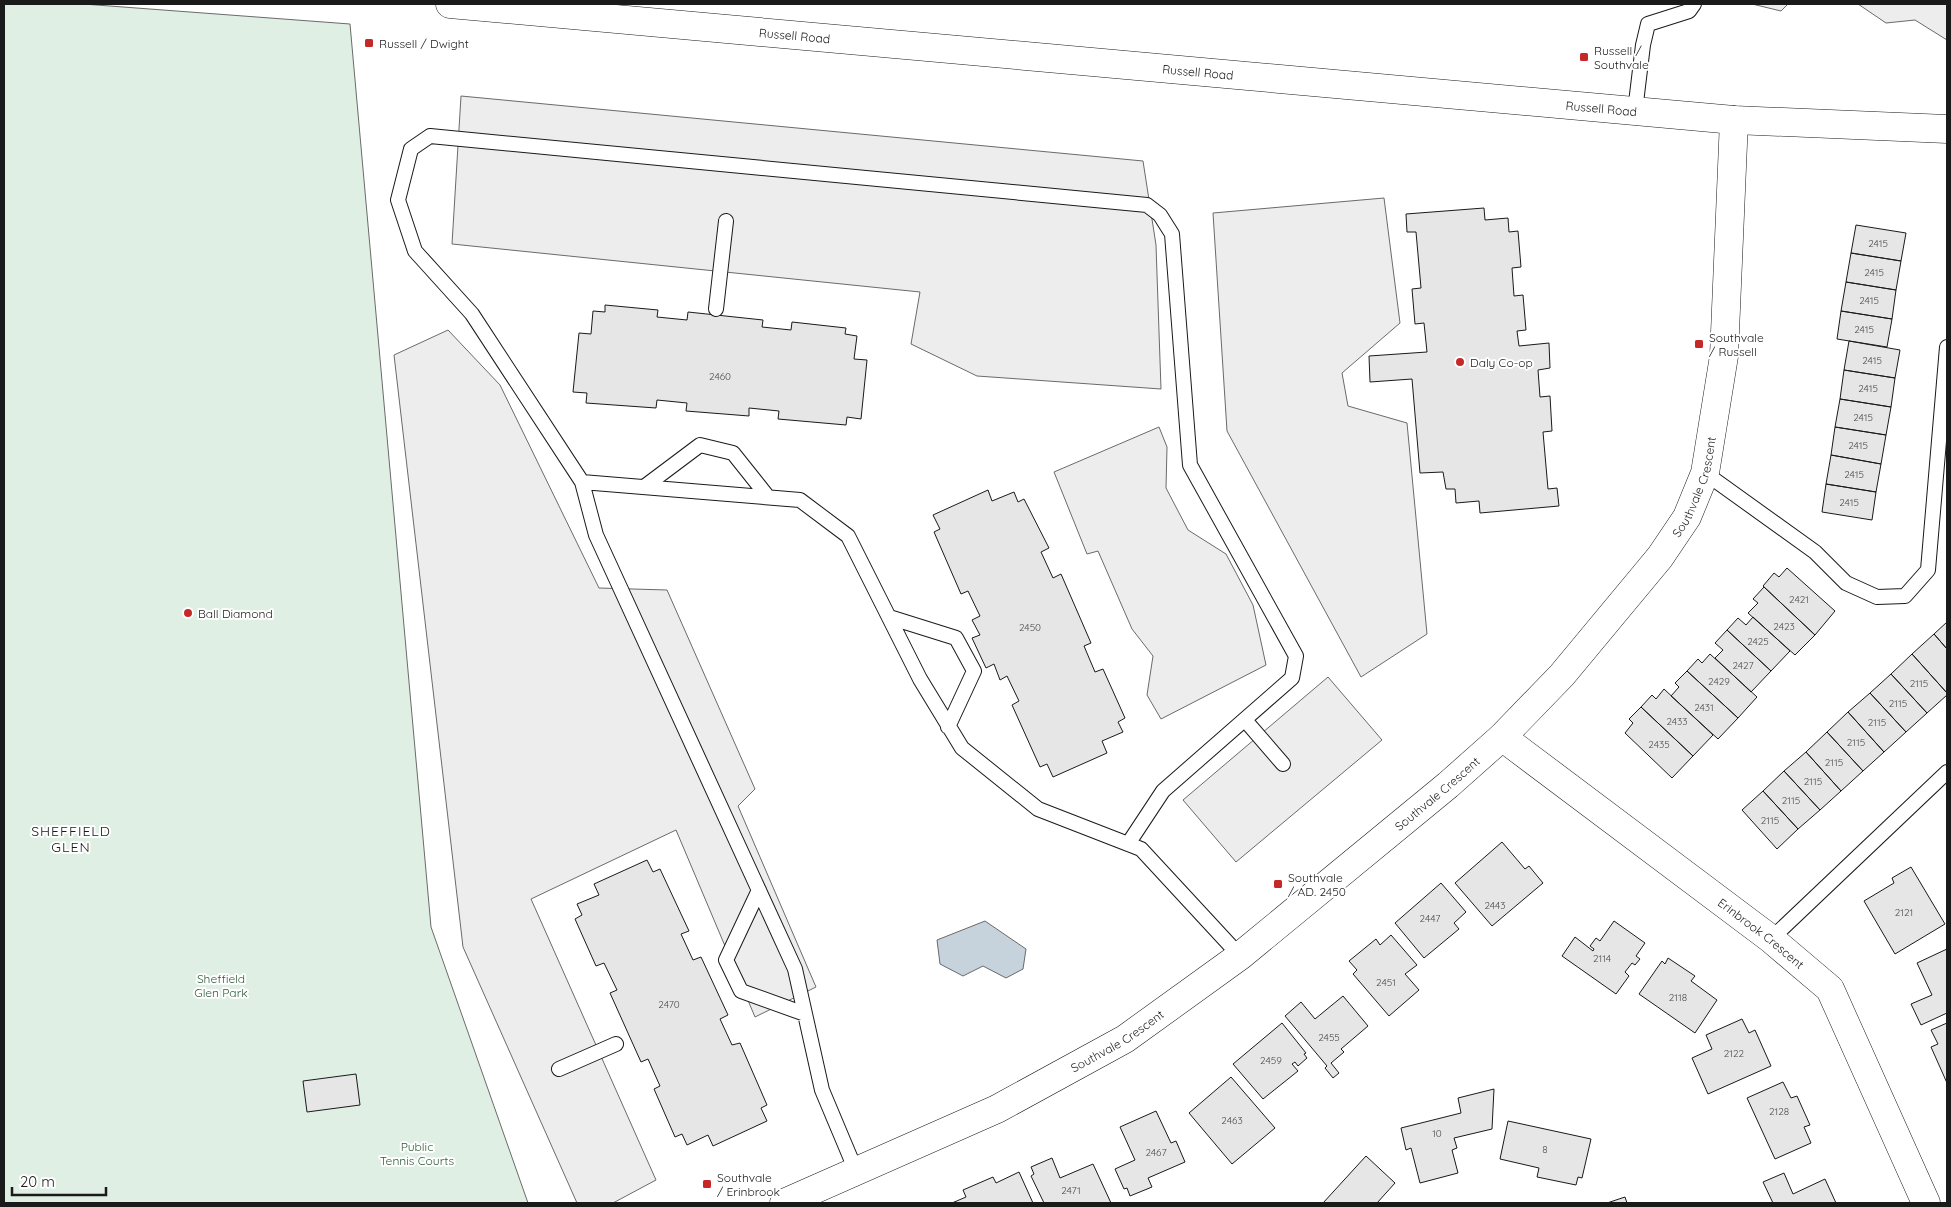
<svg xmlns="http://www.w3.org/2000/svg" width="1951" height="1207" font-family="Quicksand,sans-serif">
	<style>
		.green { fill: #e0efe3; stroke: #6a6a6a }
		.parking { fill: #ededed; stroke: #6a6a6a }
		.water { fill: #c6d2dc; stroke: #6a6a6a }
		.building { fill: #e6e6e6; stroke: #1a1a1a }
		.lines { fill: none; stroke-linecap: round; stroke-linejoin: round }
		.service-casing { stroke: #1a1a1a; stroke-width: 16 }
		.minor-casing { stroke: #1a1a1a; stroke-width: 29 }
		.tertiary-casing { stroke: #1a1a1a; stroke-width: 29 }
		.secondary-casing { stroke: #1a1a1a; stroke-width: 29 }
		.service { stroke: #fff; stroke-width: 14 }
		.minor { stroke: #fff; stroke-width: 28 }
		.tertiary { stroke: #fff; stroke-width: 28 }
		.secondary { stroke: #fff; stroke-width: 28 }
		.poi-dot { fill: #c62828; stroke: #fff; stroke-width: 2 }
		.labels { text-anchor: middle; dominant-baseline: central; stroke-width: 4; stroke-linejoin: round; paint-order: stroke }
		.number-label { font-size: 10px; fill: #4d4d4d }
		.street-label { font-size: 12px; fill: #1a1a1a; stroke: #fff }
		.poi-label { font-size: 12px; fill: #1a1a1a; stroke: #fff; text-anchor: start }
		.park-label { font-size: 12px; fill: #2b5a34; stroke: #fff }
		.neighbourhood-label { font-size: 14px; letter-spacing: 1px; fill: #1a1a1a; stroke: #fff }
	</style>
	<rect width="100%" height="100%" fill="#fff"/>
	<path class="green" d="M4,4H83L350,24L431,927L528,1203H4Z"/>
	<path class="parking" d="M1752,4H1788L1781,11Z
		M1858,4H1947V40L1915,20L1886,23Z
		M461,96L1143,161L1156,245L1161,389L977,376L911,344L920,292L452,244Z
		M1384,198L1400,323L1342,373L1348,406L1407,423L1427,634L1361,677L1227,431L1213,213Z
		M448,330L500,385L599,588L667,590L755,789L738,806L816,987L755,1017L676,830L531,899L656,1180L613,1203H577L463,947L394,355Z
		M1159,427L1167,447L1166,488L1188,530L1226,554L1253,605L1266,665L1161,719L1147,695L1153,656L1132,629L1098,551L1087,554L1054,472Z
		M1328,677L1382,740L1236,862L1183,800Z"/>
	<path class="water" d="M985,921L1026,949L1023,969L1006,978L983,966L963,976L940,964L937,940Z"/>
	<path class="building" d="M1484,208L1485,220L1508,218L1509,232L1518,231L1521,267L1512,268L1514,296L1523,295L1526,330L1517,331L1519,346L1549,343L1550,368L1538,370L1540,397L1550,396L1552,431L1543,432L1548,489L1557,488L1559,506L1480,513L1479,501L1456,503L1455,489H1446L1443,472L1420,473L1412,379L1370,382L1369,356L1427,352L1424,323L1415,324L1412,289L1421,288L1416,232H1407L1406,214Z
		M1856,225L1906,233L1901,261L1851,253Z
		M1851,253L1901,261L1896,290L1846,282Z
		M1846,282L1896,290L1892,319L1841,311Z
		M605,305L658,310L657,317L687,320L688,312L763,320L762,327L791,330L792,322L846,328L845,334L857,336L854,359L867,360L861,419L847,417L846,425L778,419L779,411L749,408V416L686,411L687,403L657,400L656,408L586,403L587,393L573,392L579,333L591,334L593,311L605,312Z
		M1841,311L1892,319L1887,347L1837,339Z
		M1849,341L1900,350L1895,378L1844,370Z
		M1844,370L1895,378L1891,407L1840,399Z
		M1840,399L1891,407L1886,435L1835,427Z
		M1835,427L1886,435L1881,464L1831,455Z
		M1831,455L1881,464L1876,492L1826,484Z
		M1826,484L1876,492L1872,520L1822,512Z
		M988,490L992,501L1014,492L1018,502L1024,499L1049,548L1041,552L1053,578L1061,574L1091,643L1084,646L1095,672L1103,669L1125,718L1118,722L1123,732L1102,741L1107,753L1053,777L1047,764L1040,767L1012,705L1019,701L1007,676L1000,680L994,664L986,668L972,638L980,635L972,620L980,616L968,591L961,594L934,532L940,529L933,515Z
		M1787,568L1835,611L1815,635L1763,586L1774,573L1779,577Z
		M1764,587L1815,635L1795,655L1748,613L1758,603L1753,599Z
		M1753,617L1790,651L1771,671L1727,630L1738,618L1746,625Z
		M1947,622V649L1934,634Z
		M1727,630L1771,671L1751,692L1715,658L1723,650L1715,643Z
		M1934,634L1947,649V693L1912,654Z
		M1710,654L1757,697L1738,718L1687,671L1698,659L1702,663Z
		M1912,654L1947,693V695L1927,713L1891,674Z
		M1687,671L1738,718L1718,739L1671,696L1679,687L1675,683Z
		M1891,674L1927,713L1906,732L1870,693Z
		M1664,689L1713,735L1693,756L1641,707L1652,695L1656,699Z
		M1870,693L1906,732L1884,752L1848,712Z
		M1641,707L1693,756L1672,778L1625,733L1633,723L1629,719Z
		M1848,712L1884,752L1863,771L1827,732Z
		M1827,732L1863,771L1841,791L1806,752Z
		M1806,752L1841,791L1820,810L1784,771Z
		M1784,771L1820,810L1798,829L1763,791Z
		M1763,791L1798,829L1777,849L1742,810Z
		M1502,842L1525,869L1529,866L1543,883L1492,926L1455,883Z
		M647,860L653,872L660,869L689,931L681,934L693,960L701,957L728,1015L720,1019L732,1045L740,1043L767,1105L761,1108L767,1121L713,1146L708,1135L687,1145L682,1134L675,1137L654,1089L660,1086L648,1059L641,1062L610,993L617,990L604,963L596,966L575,919L582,915L577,904L599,895L594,884Z
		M1911,867L1945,924L1895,954L1864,901L1894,883L1892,878Z
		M1441,883L1466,912L1454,923L1459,929L1424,958L1395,923Z
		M1614,921L1645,943L1636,956L1640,959L1635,965L1632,963L1625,972L1629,976L1616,994L1562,956L1575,937L1593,951L1594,949L1590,946L1596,938L1600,941Z
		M1391,935L1417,965L1405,974L1419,990L1389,1016L1353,974L1357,970L1349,961L1376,939L1380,945Z
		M1947,949V1013L1921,1025L1911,1004L1932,995L1917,963Z
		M1668,958L1695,976L1691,981L1717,1000L1695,1033L1639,994L1662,961L1665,964Z
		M1343,996L1368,1026L1341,1049L1344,1052L1331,1063L1339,1073L1333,1078L1325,1068L1327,1066L1285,1016L1301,1002L1315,1019Z
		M1742,1019L1749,1033L1755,1030L1771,1066L1708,1094L1692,1058L1712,1049L1706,1035Z
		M1282,1023L1306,1053L1304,1054L1307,1058L1298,1066L1295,1062L1292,1064L1298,1071L1263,1099L1233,1064Z
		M1947,1023V1083L1931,1047L1938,1044L1931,1030Z
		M356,1074L360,1105L307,1112L303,1081Z
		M1231,1077L1275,1128L1232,1164L1189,1113Z
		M1783,1082L1791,1098L1797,1096L1810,1125L1804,1127L1811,1143L1775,1159L1747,1098Z
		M1494,1089L1492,1129L1454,1138L1457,1148L1452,1150L1458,1173L1420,1183L1411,1148L1406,1150L1401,1128L1461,1113L1458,1098Z
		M1156,1111L1171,1143L1176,1141L1185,1162L1148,1178L1152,1187L1130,1196L1127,1188L1124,1189L1115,1169L1135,1160L1120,1127Z
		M1508,1121L1591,1139L1582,1178L1578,1177L1576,1185L1537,1177L1539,1168L1500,1159Z
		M1366,1156L1395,1183L1377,1203H1323Z
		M1052,1158L1060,1178L1093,1164L1111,1203H1044L1031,1176L1034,1174L1031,1167Z
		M1019,1172L1033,1203H952L966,1197L963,1190L993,1177L996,1183Z
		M1784,1173L1793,1194L1825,1179L1836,1203H1773L1763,1182Z
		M1625,1197L1627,1203H1607Z"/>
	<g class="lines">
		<g class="service-casing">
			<path id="service" d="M1635,111L1643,45L1648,24L1689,11L1694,4
				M716,309L726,221
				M1705,473L1815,552L1846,583L1877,597L1905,596L1928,570L1947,347
				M582,482L800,500L848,536L920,679L962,748L1038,809L1141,849L1240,956
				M644,487L700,445L733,453L768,497
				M889,617L956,638L974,671L948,727
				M1245,720L1283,764
				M759,890L726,960L741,991L805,1014
				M1771,939L1947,772
				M559,1069L616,1044
				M856,1171L822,1090L795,969L596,535L582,482L472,314L415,251L398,200L411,149L430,136L1147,205L1160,215L1172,234L1190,465L1296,656L1292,678L1163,791L1128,844"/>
		</g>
		<g class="minor-casing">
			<g id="minor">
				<path id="s1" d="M1502,737L1771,939L1830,989L1926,1203"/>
			</g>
		</g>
		<g class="tertiary-casing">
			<g id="tertiary">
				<path id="s2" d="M784,1203L997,1109L1125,1039L1240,956L1448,785L1502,737L1562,675L1660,557L1687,517L1705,473L1724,356L1734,120"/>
			</g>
		</g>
		<g class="secondary-casing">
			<g id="secondary">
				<path id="s3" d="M450,4L1734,120L1947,129"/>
			</g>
		</g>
		<use href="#service" class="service"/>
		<use href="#minor" class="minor"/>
		<use href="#tertiary" class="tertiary"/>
		<use href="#secondary" class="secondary"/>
	</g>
	<g class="poi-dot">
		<rect x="364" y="38" width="10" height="10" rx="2.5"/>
		<rect x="1579" y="52" width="10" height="10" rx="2.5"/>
		<rect x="1694" y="339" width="10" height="10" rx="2.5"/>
		<circle cx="1460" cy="362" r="5"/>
		<circle cx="188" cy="613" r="5"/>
		<rect x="1273" y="879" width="10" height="10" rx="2.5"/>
		<rect x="702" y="1179" width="10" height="10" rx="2.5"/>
	</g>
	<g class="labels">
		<g class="number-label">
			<text x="1878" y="243">2415</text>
			<text x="1874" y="272">2415</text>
			<text x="1869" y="300">2415</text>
			<text x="1864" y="329">2415</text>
			<text x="1872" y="360">2415</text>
			<text x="720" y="376">2460</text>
			<text x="1868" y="388">2415</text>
			<text x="1863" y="417">2415</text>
			<text x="1858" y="445">2415</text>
			<text x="1854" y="474">2415</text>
			<text x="1849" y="502">2415</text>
			<text x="1799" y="599">2421</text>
			<text x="1784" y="626">2423</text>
			<text x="1030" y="627">2450</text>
			<text x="1758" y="641">2425</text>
			<text x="1743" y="665">2427</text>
			<text x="1719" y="681">2429</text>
			<text x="1919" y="683">2115</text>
			<text x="1898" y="703">2115</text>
			<text x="1704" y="707">2431</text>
			<text x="1677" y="721">2433</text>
			<text x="1877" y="722">2115</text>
			<text x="1856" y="742">2115</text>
			<text x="1659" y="744">2435</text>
			<text x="1834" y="762">2115</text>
			<text x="1813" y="781">2115</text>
			<text x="1791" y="800">2115</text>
			<text x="1770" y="820">2115</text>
			<text x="1495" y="905">2443</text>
			<text x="1904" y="912">2121</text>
			<text x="1430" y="918">2447</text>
			<text x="1602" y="958">2114</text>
			<text x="1386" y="982">2451</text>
			<text x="1678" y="997">2118</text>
			<text x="669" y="1004">2470</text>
			<text x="1329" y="1037">2455</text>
			<text x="1734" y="1053">2122</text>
			<text x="1271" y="1060">2459</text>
			<text x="1779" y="1111">2128</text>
			<text x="1232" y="1120">2463</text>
			<text x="1437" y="1133">10</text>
			<text x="1545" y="1149">8</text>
			<text x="1156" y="1152">2467</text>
			<text x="1071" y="1190">2471</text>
		</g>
		<g class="street-label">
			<text stroke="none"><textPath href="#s3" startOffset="346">Russell Road</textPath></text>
			<text stroke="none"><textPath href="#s3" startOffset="751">Russell Road</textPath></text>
			<text stroke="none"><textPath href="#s3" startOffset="1156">Russell Road</textPath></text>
			<text stroke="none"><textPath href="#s2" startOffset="1181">Southvale Crescent</textPath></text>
			<text stroke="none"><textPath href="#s2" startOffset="776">Southvale Crescent</textPath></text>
			<text stroke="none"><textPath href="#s1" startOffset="325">Erinbrook Crescent</textPath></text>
			<text stroke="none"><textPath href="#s2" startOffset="371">Southvale Crescent</textPath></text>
		</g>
		<g class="poi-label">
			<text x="379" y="43">Russell / Dwight</text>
			<text x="1594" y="50">Russell /<tspan x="1594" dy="14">Southvale</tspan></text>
			<text x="1709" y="337">Southvale<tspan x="1709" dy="14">/ Russell</tspan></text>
			<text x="1470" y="362">Daly Co-op</text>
			<text x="198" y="613">Ball Diamond</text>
			<text x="1288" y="877">Southvale<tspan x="1288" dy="14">/ AD. 2450</tspan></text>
			<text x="717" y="1177">Southvale<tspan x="717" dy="14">/ Erinbrook</tspan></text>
		</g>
		<g class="park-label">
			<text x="221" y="978">Sheffield<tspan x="221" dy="14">Glen Park</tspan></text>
			<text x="417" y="1146">Public<tspan x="417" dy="14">Tennis Courts</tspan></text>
		</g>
		<g class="neighbourhood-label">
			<text x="71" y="831">SHEFFIELD<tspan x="71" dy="16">GLEN</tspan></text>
		</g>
	</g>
	<rect width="1951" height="1207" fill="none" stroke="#1a1a1a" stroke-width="10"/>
	<path d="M12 1187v8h94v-8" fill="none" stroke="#1a1a1a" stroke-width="2.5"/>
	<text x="20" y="1187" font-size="15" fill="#1a1a1a" stroke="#ffffff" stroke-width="4" paint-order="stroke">20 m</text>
</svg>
